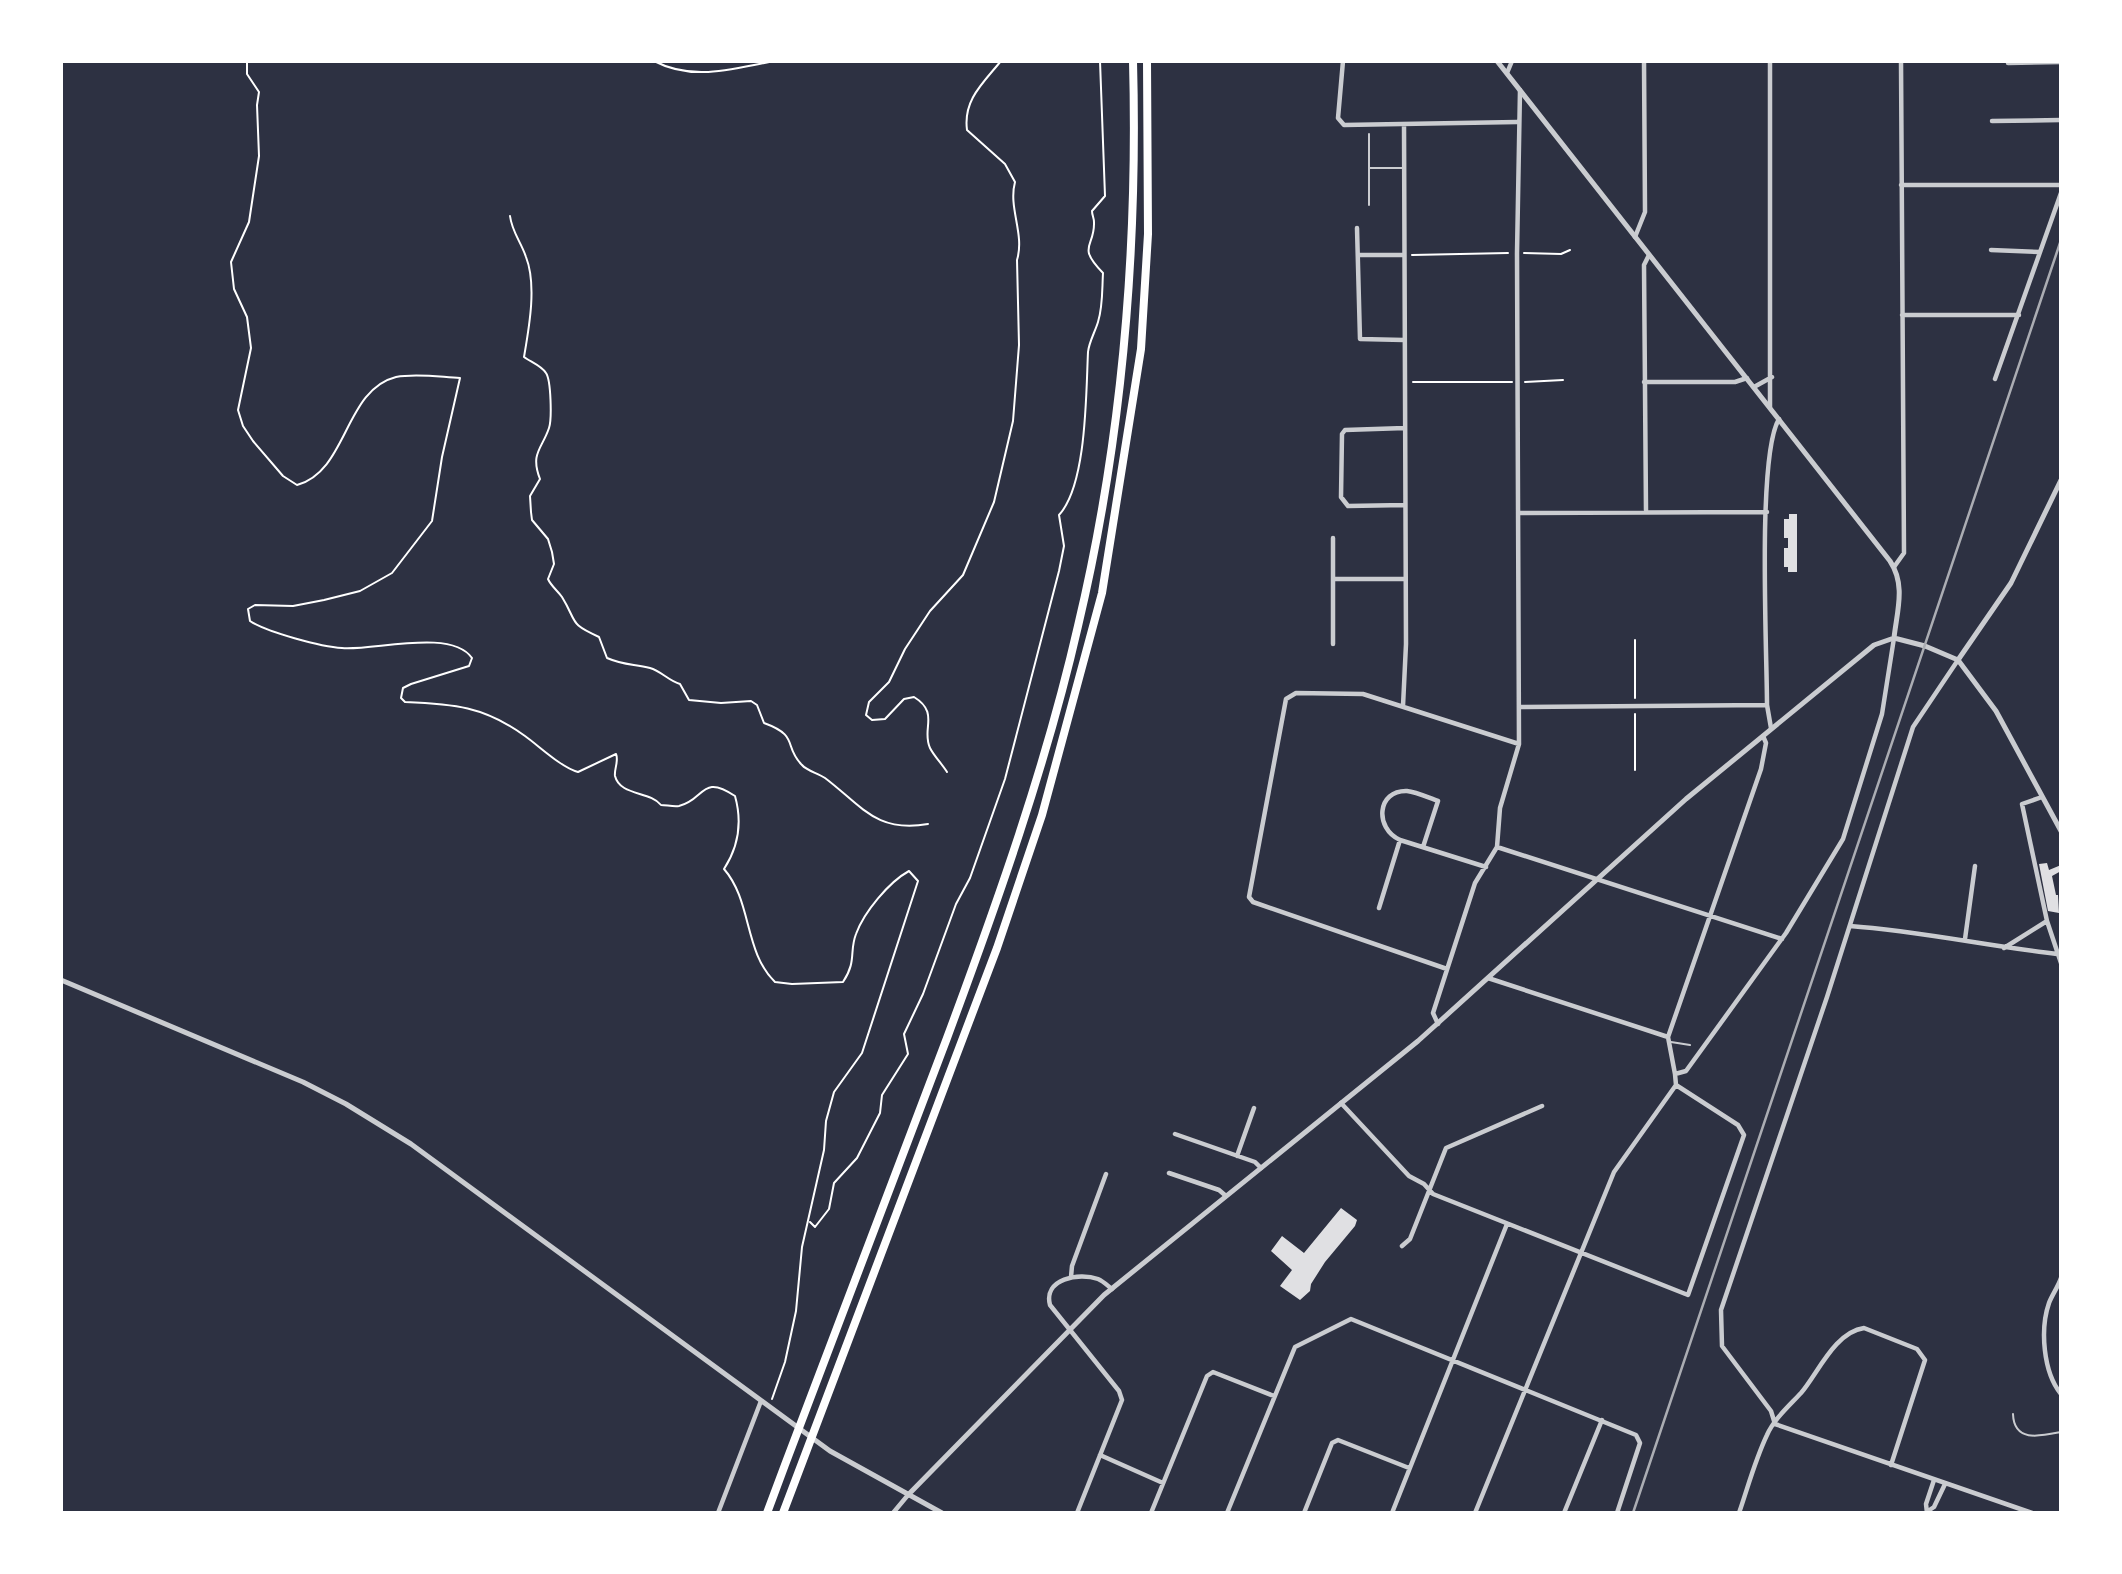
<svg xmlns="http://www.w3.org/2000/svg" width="2122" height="1574" font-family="'Noto Sans',sans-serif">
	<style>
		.building { fill: #e0e0e3 }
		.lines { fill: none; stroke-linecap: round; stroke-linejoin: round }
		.path { stroke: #fff; stroke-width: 2 }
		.service { stroke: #caccd0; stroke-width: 2 }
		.minor { stroke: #caccd0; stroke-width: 4.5 }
		.tertiary { stroke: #caccd0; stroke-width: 5 }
		.motorway { stroke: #fff; stroke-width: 8 }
		.rail { stroke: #abadb3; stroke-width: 2.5 }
	</style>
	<rect width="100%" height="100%" fill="#2d3142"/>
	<path class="building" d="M1789,514H1797V572H1788V567H1784V548H1788V538H1784V519H1789Z
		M2047,863L2049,870L2061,865V871L2052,876L2056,895H2058L2059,913L2048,911L2039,864Z
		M1341,1208L1357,1220L1355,1226L1325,1262L1311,1284L1310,1291L1300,1300L1280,1286L1292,1270L1271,1251L1282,1236L1304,1253Z"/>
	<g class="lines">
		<path class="path" d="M247,61V74L259,92L257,105L259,156L249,222L231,262L234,289L247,317L251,348L238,410L243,426L253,441L283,476L297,485C348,471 344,390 396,377C416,373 440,377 460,378L442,457L432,521L392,573L360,591L324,600L293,606L255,605L248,609L250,621C266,632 322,647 342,648C373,651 451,628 472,658L469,666L411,684L403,688L401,698L405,702C453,704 484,706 525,736C539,746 562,768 578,772L616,754C619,761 614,769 615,776C620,796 650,791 661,805C666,805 674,807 679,806C705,800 701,773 735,796C742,821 739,846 724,869C752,901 744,952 775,982L792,984L843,982C857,961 849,952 856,934C864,912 889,882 909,871L918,881L862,1053L834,1092L826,1121L824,1150L802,1247L796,1311L785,1362L772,1399
			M654,61C694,82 734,68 775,61
			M510,216C512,232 521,242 526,257C537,285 529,328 524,357C531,362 542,366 546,373C551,380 552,419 549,428C542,449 530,453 540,479L530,496L531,512L532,520L548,539L552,552L554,564L548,579C551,586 557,590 562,597C578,623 568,623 599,637L607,658C623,665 634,664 650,668C661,671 669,681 680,684L689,700L721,703L751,701L757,705L764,723C800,736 783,746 802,765C807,771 818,773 825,778C862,806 876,833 928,824
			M1524,253L1561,254L1570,250
			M1412,255L1508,253
			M1413,382H1512
			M1525,382L1563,380
			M1635,640V698
			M1635,714V770
			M947,772C942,764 934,756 930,748C921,729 940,713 914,697L904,699L885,719L872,720L866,715L869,702L889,682L905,649L930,611L963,575L994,502L1013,421L1019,345L1017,260C1025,234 1008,208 1015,182L1005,164L967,130C963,100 983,83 1001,61
			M810,1222L815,1227L829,1209L834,1183L857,1158L880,1113L882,1095L908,1054L904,1034L923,994L956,904L970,878L1005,779L1059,571L1064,546L1059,515C1087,485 1086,392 1088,352C1089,342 1095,332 1098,322C1103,306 1102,289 1103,273C1076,245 1095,248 1094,222C1094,218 1092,215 1092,211L1105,196L1100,61"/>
		<path class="service" d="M1370,168H1403
			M1369,205V134
			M1671,1042L1690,1045
			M2013,1414C2014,1443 2041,1436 2061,1432"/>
		<path class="minor" d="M1343,61L1338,118L1344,125L1517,122
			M2008,63L2061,62
			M1507,73L1512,61
			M1992,121L2061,120
			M1901,185H2061
			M1357,228L1360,339L1404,340
			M1635,237L1645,212L1644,61
			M1991,250L2040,252
			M1358,255H1404
			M1902,315H2019
			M1995,379L2061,193
			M1644,382H1735L1747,378
			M1754,387L1772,377
			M1770,407V61
			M1405,505L1348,506L1341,497L1342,434L1345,430L1405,428
			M1646,510L1644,265L1649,255
			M1518,513L1767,512
			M1333,538V644
			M1894,567L1904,553L1901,61
			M1333,579H1405
			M1403,706L1406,644L1404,124
			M1519,707L1767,705
			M1771,728L1767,705C1767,651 1757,455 1779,419
			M2042,797L2022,804L2047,921L2061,963
			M1423,847L1438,801C1429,798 1417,792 1407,791C1377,790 1374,828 1400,840L1486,867
			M1497,847L1782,939
			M1379,908L1400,840
			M1850,926C1919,931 1987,946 2057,954
			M1965,939L1975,866
			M2004,948L2047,921
			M1447,969L1253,902L1249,897L1286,699L1296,693L1363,694L1519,744
			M1488,978L1668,1037L1675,1074
			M1438,1024L1433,1013L1475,883L1497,847L1500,808L1519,744L1517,253L1520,90
			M1668,1037L1761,769L1766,743L1763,736
			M1676,1085L1675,1074L1686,1071L1786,933L1843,839L1882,714L1894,638
			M1341,1103L1409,1176L1424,1184L1433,1194L1688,1295L1744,1135L1738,1125L1676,1085
			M1175,1134L1255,1162L1261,1168
			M1237,1156L1254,1108
			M1169,1173L1219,1190L1226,1196
			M1402,1246L1410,1239L1446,1148L1542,1106
			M1071,1277L1072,1266L1106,1174
			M2061,1278C2058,1287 2052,1295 2049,1303C2040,1329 2043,1372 2061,1394
			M1775,1424L1771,1411L1722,1346L1721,1310L1827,997L1913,727L1958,660
			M1775,1424L2032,1513
			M1100,1455L1163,1483
			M1928,1511L1934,1507L1945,1484
			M718,1513L761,1401
			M893,1513L908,1495
			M1077,1513L1122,1400L1119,1391L1050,1305C1043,1279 1079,1272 1098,1279C1103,1281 1108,1286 1112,1289
			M1151,1513L1207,1376L1213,1372L1274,1396
			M1227,1513L1295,1347L1351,1319L1636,1435L1640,1443L1617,1513
			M1304,1513L1332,1443L1338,1440L1409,1468
			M1392,1513L1507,1224
			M1475,1513L1614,1172L1676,1085
			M1564,1513L1602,1420
			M1739,1513C1748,1487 1755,1460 1767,1435C1774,1419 1789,1406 1801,1393C1818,1373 1835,1332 1864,1328L1917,1349L1925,1360L1891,1465
			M1927,1513L1926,1504L1934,1480"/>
		<path class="tertiary" d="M1497,61L1890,561C1906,585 1897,611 1894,638
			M1958,660L2011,583L2061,480
			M61,980L303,1082L346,1104L411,1144L830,1451L942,1513
			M908,1495L1104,1295L1418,1041L1686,799L1874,645L1894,638L1925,646L1958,660L1996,711L2061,831"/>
		<path class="motorway" d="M767,1513C826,1354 888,1196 947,1038C997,903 1046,766 1078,626C1122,441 1138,251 1133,61
			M783,1513L997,948L1042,815L1102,593L1141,349L1148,234L1147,61"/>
		<path class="rail" d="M1633,1513L2061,240"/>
	</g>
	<rect width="2122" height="1574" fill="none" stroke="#ffffff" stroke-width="126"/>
</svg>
